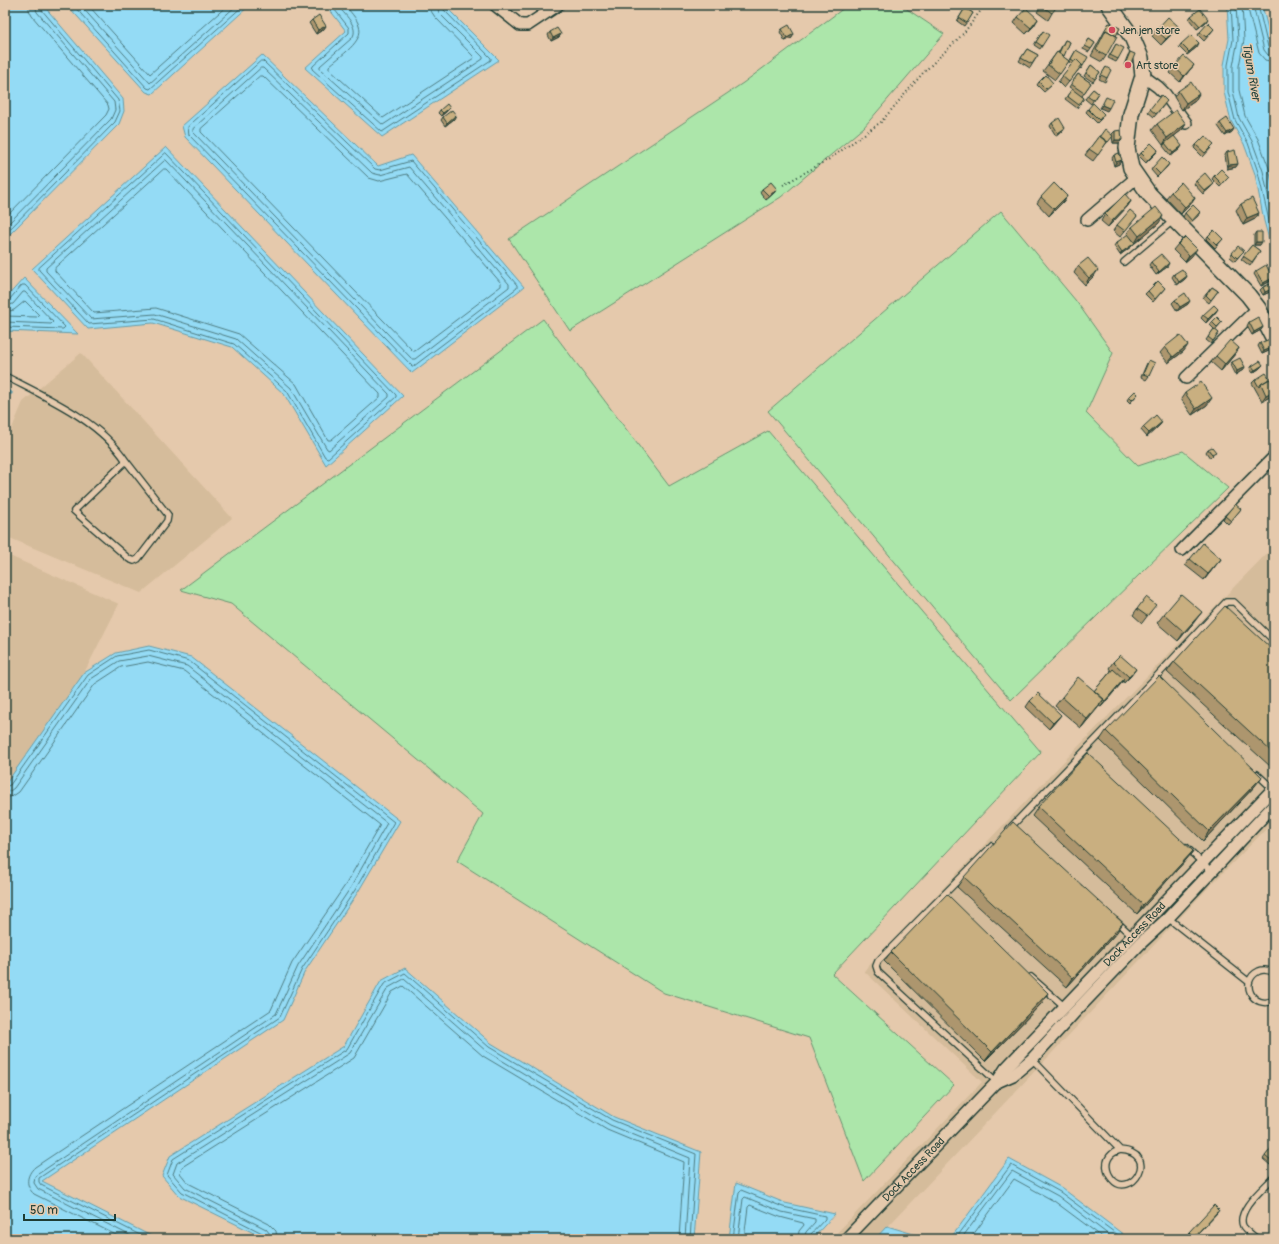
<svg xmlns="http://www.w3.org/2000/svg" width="1279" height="1244" font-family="Pangolin,sans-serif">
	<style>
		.built { fill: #d5bc9b }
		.green { fill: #ace6aa; stroke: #66926f }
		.water { fill: #94dbf5; stroke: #659ca8 }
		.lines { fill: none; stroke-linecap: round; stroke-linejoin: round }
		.shore { stroke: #4e7c81; stroke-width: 1 }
		.stream { stroke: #659ca8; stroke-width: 3.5 }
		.lane-casing { stroke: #1f3d34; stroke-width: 8 }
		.street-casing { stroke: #1f3d34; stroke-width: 14 }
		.secondary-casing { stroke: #1f3d34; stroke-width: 18 }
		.path { stroke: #1f3d34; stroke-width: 2; stroke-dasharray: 1 3; stroke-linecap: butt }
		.lane { stroke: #e5c9ac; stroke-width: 5.5 }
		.street { stroke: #e5c9ac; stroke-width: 11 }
		.secondary { stroke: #e5c9ac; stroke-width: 15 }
		.wall { fill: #ad966e; stroke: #1f3d34 }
		.shaded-wall { fill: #8d7a5a; stroke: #1f3d34 }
		.building { fill: #c9af80; stroke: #1f3d34 }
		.poi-dot { fill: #d1495b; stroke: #e5c9ac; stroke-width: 1.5 }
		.labels { text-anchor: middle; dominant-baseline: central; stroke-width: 3; stroke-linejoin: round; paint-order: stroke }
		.poi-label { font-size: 11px; fill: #1f3d34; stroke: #e5c9ac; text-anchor: start }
		.street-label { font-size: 11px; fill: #1f3d34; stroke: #e5c9ac }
		.water-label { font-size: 12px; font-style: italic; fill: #25453e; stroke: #e5c9ac }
	</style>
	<rect width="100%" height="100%" fill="#e5c9ac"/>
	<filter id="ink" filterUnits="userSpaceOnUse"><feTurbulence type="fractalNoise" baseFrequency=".025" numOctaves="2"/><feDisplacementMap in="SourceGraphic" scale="8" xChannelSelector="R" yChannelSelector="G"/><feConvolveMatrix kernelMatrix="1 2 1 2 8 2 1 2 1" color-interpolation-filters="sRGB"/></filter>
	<g filter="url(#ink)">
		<path class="built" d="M81,353L232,518L141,593L5,536V445L23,402Z
			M1274,546V821L1209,887L876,1239H831L982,1082L864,971L1069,756Z
			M5,554L119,604L84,673L5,785Z"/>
		<path class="green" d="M848,5H901L944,34L864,127L781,197L570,331L509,239L743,83Z
			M1001,211L1076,301L1113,353L1086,413L1138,466L1183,451L1228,488L1011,700L768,411Z
			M543,319L669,486L768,431L1041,752L832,974L954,1085L864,1181L809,1038L664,993L457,861L483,814L231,604L181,590Z"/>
		<path class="water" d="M5,5H42L44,6L123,99L124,111L119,124L5,239Z
			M67,5H250L152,94L146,92Z
			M326,5H444L499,60L382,137L305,68L346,31Z
			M1227,5H1262L1274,53V258L1264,221L1255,174L1244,144L1231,121L1224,92V65L1229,39Z
			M262,55L378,166L411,155L524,287L412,373L185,137L182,126Z
			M166,147L403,396L326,465L284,394L232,347L153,323L88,329L32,269Z
			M24,278L78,334L5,331V299Z
			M149,646L191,657L400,821L358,892L305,971L283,1020L42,1181L157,1239H5V785L84,673L116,653Z
			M405,968L491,1043L614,1117L701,1152L694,1239H266L179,1196L162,1176L170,1156L344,1046L381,981Z
			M1009,1159L1062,1188L1124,1235L1122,1239H956L953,1235Z
			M736,1183L785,1203L835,1214L812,1239H729Z
			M887,1226L930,1239H875Z"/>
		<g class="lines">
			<path class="shore" d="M73,5L147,88L150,89L244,5
				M80,5L150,83L237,5
				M88,5L150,74L228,5
				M331,5L349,28V33L313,66L312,69L382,132L491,60V58L443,9L442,5
				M337,5C344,14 360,27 352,38L320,66V69L383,125L483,59V57L439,13L437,5
				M345,5C349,11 357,18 359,26C365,41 339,57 329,66V69L383,118L474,58L473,56L435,17L431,11V5
				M1231,5L1233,40L1228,65V92L1235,120L1248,143L1258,172L1274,243
				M1236,5L1238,40L1233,66V91L1239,118L1252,141L1263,171L1274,223
				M1242,5L1244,40L1239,66V90L1245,116L1258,139L1269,168L1274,192
				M1247,5L1259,53L1265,60L1274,62
				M1253,5L1264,50L1268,55L1274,56
				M1258,5L1268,47L1271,50L1274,51
				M261,61H263L375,169L380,170L411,161L517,285V288L414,366H412L189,135L188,127Z
				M261,68H263L372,173L380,175L409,167L509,284V287L415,359H412L193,132V129Z
				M260,76H263L369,178L379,181L407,174L501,283V286L415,351H413L201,132V129Z
				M166,153L396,395V397L328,458L325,457L287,391L234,344L154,319L89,324L39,270V268Z
				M166,160L389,394V397L329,450L327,449L291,388L236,339L155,314L91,319L46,271V268L164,161Z
				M164,169H166L380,394V397L331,440H328L296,384L239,334L156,308L94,313L55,271V268Z
				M5,218L106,115L109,109L108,105L32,16L29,10V5
				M5,227L111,119L115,110L114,102L37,12L35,5
				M5,234L115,122L120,111L118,100L41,9L40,5
				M5,301L9,300L22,285H25L65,327L63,329L5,327
				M5,306L13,304L23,292H25L53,322L51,324L5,322
				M5,312L14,310L25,301L39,315L37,317L5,316
				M5,787L10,785L88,675L117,656L149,650L189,661L394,822L355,890L302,969L280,1017L39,1178V1182L41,1185L148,1239
				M5,792L10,791L14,788L91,679L119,661L148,656L187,666L387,823L351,887L298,966L276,1014L35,1176L34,1183L38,1189L137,1239
				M5,798L13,796L19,792L95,684L121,667L148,662L184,671L380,825L346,884L292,963L271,1010L35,1167C26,1175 25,1186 34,1194L124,1239
				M266,1239L264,1234L182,1192L167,1175L173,1159L347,1049L384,984L405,973L489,1047L612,1120L696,1154L690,1239
				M271,1239L270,1234L266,1229L185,1188L173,1174L177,1163L350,1053L388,988L404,979L486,1051L610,1125L690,1158L685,1239
				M277,1239L276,1231L269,1224L188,1183L180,1173L182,1167L354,1058L392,992L403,986L483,1056L607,1130L684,1162L679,1239
				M733,1239L739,1192L741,1190L783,1207L825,1216V1219L810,1235L809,1239
				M738,1239L743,1199L745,1197L782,1212L815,1219V1222L806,1232L804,1239
				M744,1239L748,1207L750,1205L780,1217L803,1223L804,1225L799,1231L798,1239
				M959,1239V1234L1011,1165L1060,1192L1118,1235L1119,1239
				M964,1239V1235L1012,1171L1058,1196L1114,1239
				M970,1239L1014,1179L1054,1201L1105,1239"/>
			<path class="stream" d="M5,390L11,393"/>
			<g class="lane-casing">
				<path id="lane" d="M1124,262L1174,220
					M5,376C47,398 99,420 126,461L74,511L129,559L134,561L138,559L167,521L168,515L126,461
					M1257,774L1274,790
					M1009,829L1155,678L1226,602H1234L1274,641
					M992,846L878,961L876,966L878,972L997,1082
					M1186,847L1212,872
					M1168,918L1249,982
					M1116,921L1133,937
					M1274,973C1269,970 1264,969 1259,971C1238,981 1253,1011 1274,1000
					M1031,977L1065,1007
					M1032,1059L1120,1150C1162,1153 1130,1201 1112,1179C1106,1172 1104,1161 1112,1154C1114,1152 1118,1151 1120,1150
					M1257,1239C1253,1235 1245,1230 1243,1226C1236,1210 1264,1188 1274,1177"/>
			</g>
			<g class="street-casing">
				<g id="street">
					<path d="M495,5L520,25H528L558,5"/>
					<path d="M1143,76L1158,87L1165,94L1186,123"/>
					<path d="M1087,220L1137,177"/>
					<path d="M1186,378L1258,308"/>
					<path d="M1182,550L1274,457"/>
					<path d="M997,1082L1013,1075L1032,1059L1073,1014L1141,943L1168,918L1274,805"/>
					<path id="s1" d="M846,1239L997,1082L1006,1068L1274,788"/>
				</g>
			</g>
			<g class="secondary-casing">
				<path id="secondary" d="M1109,5L1132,37L1141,58L1143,76L1131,114L1127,148L1131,168L1149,194L1248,295L1258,308L1274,339"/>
			</g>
			<path class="path" d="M783,185L831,158L881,122L923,73L963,34L985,5"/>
			<use href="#lane" class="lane"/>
			<use href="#street" class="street"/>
			<use href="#secondary" class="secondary"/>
		</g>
		<path class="wall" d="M614,5H621L616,8Z
			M1042,5L1052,13L1048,20L1037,12Z
			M965,8L973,13L964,26L957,21Z
			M1191,16L1206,22L1197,29L1189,19Z
			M1018,17L1034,26L1026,34L1014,23Z
			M312,20L324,29L316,34L309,23Z
			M1109,23L1106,56L1102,62L1091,56Z
			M782,29L792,38L785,41L780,32Z
			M1214,29L1204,41L1198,35L1200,32Z
			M1156,30L1173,33L1161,45L1152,36Z
			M1043,31L1042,46L1040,49L1034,45Z
			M550,32L561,34L559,37L551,41L548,35Z
			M1089,39L1095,43L1089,52L1083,49Z
			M1065,40L1070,42L1063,57L1069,61L1055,80L1043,71L1057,52L1058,53Z
			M1116,44L1118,59L1116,62L1108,58Z
			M1181,44L1197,47L1187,55L1179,47Z
			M1027,49L1038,55L1030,68L1019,61Z
			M1076,50L1083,66L1081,69L1080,68L1064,88L1058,82L1072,64L1069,62Z
			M1130,52L1131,64L1129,67L1124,65L1128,55Z
			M1091,65L1100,72L1093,82L1084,76Z
			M1194,65L1189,71L1180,82L1170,73L1174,67Z
			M1106,67L1107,78L1105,82L1099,79Z
			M1078,74L1091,83L1082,96L1084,98L1077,108L1065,99L1072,89L1069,87Z
			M1039,82L1051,86L1044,92L1037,85Z
			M1093,89L1098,93L1091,104L1085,99Z
			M1178,91L1195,101L1182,110L1174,97Z
			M1165,104L1154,117L1148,112L1150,109Z
			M450,108L447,111L441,116L438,113L440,110Z
			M1088,109L1102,118L1097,123L1086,112Z
			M443,117L454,119L445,126L441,120Z
			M1052,123L1063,131L1056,136L1050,126Z
			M1220,123L1232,132L1225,136L1218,126Z
			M1157,124H1186L1182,130L1174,136L1180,149L1171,156L1163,146L1165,143L1173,137L1163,145L1152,130Z
			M1115,131L1119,143H1113L1112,136L1105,145L1093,161L1085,155L1099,136L1112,135V134Z
			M1196,145L1211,148L1203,157L1194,148Z
			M1158,150L1156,153L1146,163L1139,156L1141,153Z
			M1227,152L1236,167L1227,169L1225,155Z
			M1114,155L1119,164L1114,166L1112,158Z
			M1169,164L1167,167L1157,177L1151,170L1153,167Z
			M1214,176L1226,180L1220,187L1212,179Z
			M1196,181L1211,187L1203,194L1194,184Z
			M762,189L775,192L766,200L760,192Z
			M1171,192L1195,198L1191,204L1181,214L1166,198Z
			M1067,196L1063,202L1049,216L1037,203L1041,197Z
			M1131,201L1127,207L1108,227L1101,221L1105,214Z
			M1241,204L1255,219L1243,225L1236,210Z
			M1200,212L1198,216L1189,224L1183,217L1185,213Z
			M1137,216L1120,237L1113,231L1117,225Z
			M1159,223L1135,243L1131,238L1135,243L1132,246L1120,255L1114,246L1116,243L1128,235L1127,233L1132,227Z
			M1256,232L1260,245H1254V235Z
			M1208,236L1223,239L1215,248L1206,239Z
			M1178,244L1192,256L1185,262L1173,250Z
			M1252,245L1260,251L1250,266L1241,259Z
			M1232,253L1241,254L1235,261L1230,257Z
			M1151,262L1167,267L1156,275L1149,265Z
			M1078,266L1094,276L1085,285L1074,273Z
			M1256,271L1273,278L1271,281L1261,286L1254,274Z
			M1174,274L1187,276L1185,279L1177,285L1172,277Z
			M1274,281V290L1273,291L1271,285Z
			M1212,287L1218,291L1209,303L1203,298Z
			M1263,287L1270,292L1263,295L1260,290Z
			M1165,288L1153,302L1145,294L1148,291Z
			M1175,300L1188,304L1177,311L1172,303Z
			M1216,312L1206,323L1201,318L1203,315Z
			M1212,322H1222L1215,330L1219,333L1211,344L1206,340L1214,329L1210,325Z
			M1249,322L1263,327L1261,330L1252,335L1247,326Z
			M1260,343L1274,347L1271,350L1262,354L1258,346Z
			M1165,347L1184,351L1168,363L1160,353Z
			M1239,348L1235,354L1221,371L1211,362L1216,356Z
			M1149,360V376L1146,380L1141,377L1147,363Z
			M1232,362L1245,367L1243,370L1235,375L1230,365Z
			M1263,365L1260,368L1253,373L1250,369L1252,366Z
			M1255,380L1274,395L1262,401L1252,383Z
			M1185,393L1207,405L1192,415L1181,399Z
			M1138,394L1130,403L1127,400L1129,397Z
			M1162,422L1160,425L1147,437L1141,430L1143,427Z
			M1274,425V433L1270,430Z
			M1208,449L1213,455L1210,458L1206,452Z
			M1241,509L1228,524L1223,519L1225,516Z
			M1190,559H1221L1204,580L1185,565Z
			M1137,609L1151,611L1142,623L1133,615Z
			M1164,614L1195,621L1178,641L1157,623Z
			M1274,651V764L1271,767L1167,672L1174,662Z
			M1113,662L1131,676L1124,683L1123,681L1101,707L1099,706L1081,728L1055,706L1062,697L1094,691L1111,671L1109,668Z
			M1030,701L1061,715L1056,721L1049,729L1026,707Z
			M1106,731L1255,786L1203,841L1100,740Z
			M1038,807L1193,851L1186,860L1137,914L1032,816Z
			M964,877L1117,932L1067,987L957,887Z
			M891,952L1042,1003L985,1061L884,961Z
			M1274,1145V1161L1270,1165L1263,1159Z
			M1217,1213L1192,1239H1191L1186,1235L1189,1232Z"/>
		<path class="shaded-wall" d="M618,5H621L616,8Z
			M1038,19L1034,26L1026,34L1031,28Z
			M1208,19L1206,22L1197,29L1200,26Z
			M326,26L324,29L316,34L318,30Z
			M1178,26L1173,33L1161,45L1166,39Z
			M561,34L559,37L551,41L553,38Z
			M794,34L792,38L785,41L787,38Z
			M1199,43L1197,47L1187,55L1189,52Z
			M1194,65L1189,71L1180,82L1184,76Z
			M1199,94L1195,101L1182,110L1186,103Z
			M1102,105L1109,108L1107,111L1100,108Z
			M450,108L447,111L441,116L443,113Z
			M456,115L454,119L445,126L447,123Z
			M1186,124L1182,130L1163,145L1167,138Z
			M1065,128L1063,131L1056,136L1058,133Z
			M1234,129L1232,132L1225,136L1227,133Z
			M1115,140H1122L1119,143H1113Z
			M1182,146L1180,149L1171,156L1173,153Z
			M1158,150L1156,153L1146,163L1148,160Z
			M1122,160L1119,164L1114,166L1116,162Z
			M1238,164L1236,167L1227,169L1229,165Z
			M1214,184L1211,187L1203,194L1205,191Z
			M777,189L775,192L766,200L769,196Z
			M1067,196L1063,202L1049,216L1054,209Z
			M1195,198L1191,204L1181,214L1185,207Z
			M1131,201L1127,207L1108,227L1112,221Z
			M1259,213L1255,219L1243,225L1247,218Z
			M1163,216L1159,223L1135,243L1139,236Z
			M1256,242H1262L1260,245H1254Z
			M1135,243L1132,246L1120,255L1122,252Z
			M1197,249L1192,256L1185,262L1189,256Z
			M1169,263L1167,267L1156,275L1159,272Z
			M1098,270L1094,276L1085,285L1089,278Z
			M1187,276L1185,279L1177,285L1179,282Z
			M1273,278L1271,281L1261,286L1263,283Z
			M1272,289L1270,292L1263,295L1265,292Z
			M1190,301L1188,304L1177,311L1180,307Z
			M1218,309L1216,312L1206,323L1208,319Z
			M1263,327L1261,330L1252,335L1254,332Z
			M1188,345L1184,351L1168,363L1173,357Z
			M1274,347L1271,350L1262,354L1264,351Z
			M1239,348L1235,354L1221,371L1225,364Z
			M1263,365L1260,368L1253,373L1255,370Z
			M1245,367L1243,370L1235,375L1237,371Z
			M1274,391V395L1262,401L1266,395Z
			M1212,398L1207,405L1192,415L1196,409Z
			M1162,422L1160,425L1147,437L1149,433Z
			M1221,559L1216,565L1204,580L1208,574Z
			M1202,612L1195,621L1178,641L1184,632Z
			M1136,669L1131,676L1124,683L1129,677Z
			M1124,679L1120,685L1101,707L1105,701Z
			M1104,699L1097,709L1081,728L1087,719Z
			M1061,715L1056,721L1049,729L1053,723Z
			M1262,777L1255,786L1203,841L1209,831Z
			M1193,851L1186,860L1137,914L1143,905Z
			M1123,923L1117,932L1067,987L1073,978Z
			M1048,993L1042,1003L985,1061L992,1052Z
			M1219,1210L1217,1213L1192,1239L1194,1237Z"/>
		<path class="building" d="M1043,5H1058L1052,13L1042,6Z
			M965,8L973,13L967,23L959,18Z
			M1026,8L1038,19L1031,28L1018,17Z
			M1200,9L1208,19L1200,26L1191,16Z
			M319,15L326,26L318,30L312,20Z
			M1168,17L1178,26L1166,39L1156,30Z
			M1109,23L1120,28L1116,36L1106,30L1105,31H1104Z
			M1208,23L1214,29L1206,37L1200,32Z
			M789,25L794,34L787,38L782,29Z
			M557,28L561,34L553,38L550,32Z
			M1106,30L1117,36L1106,56L1096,50Z
			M1043,31L1049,35L1042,46L1036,42Z
			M1191,35L1199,43L1189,52L1181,44Z
			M1089,39L1095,43L1091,49L1085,46Z
			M1065,40L1070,42L1064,56L1059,53Z
			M1116,44L1124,48L1118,59L1110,55Z
			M1027,49L1038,55L1032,64L1021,58Z
			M1076,50L1088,57L1083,66L1076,59L1074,61L1071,59Z
			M1057,52L1069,61L1060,74L1048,65Z
			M1130,52L1135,54L1131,64L1126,62Z
			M1184,56L1194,65L1184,76L1174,67Z
			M1076,59L1082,65L1069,82L1062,76Z
			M1091,65L1100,72L1095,79L1086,73Z
			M1106,67L1111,70L1107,78L1101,75Z
			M1078,74L1091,83L1084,93L1071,84Z
			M1046,75L1053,83L1046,89L1039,82Z
			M1191,82L1199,94L1186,103L1178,91Z
			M1072,89L1084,98L1079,105L1067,96Z
			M1093,89L1098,93L1093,100L1087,96Z
			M1161,95L1167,101L1156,114L1150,109Z
			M1106,97L1113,100L1109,108L1102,105Z
			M1093,103L1104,114L1099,120L1088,109Z
			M447,104L450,108L443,113L440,110Z
			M452,110L456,115L447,123L443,117Z
			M1176,110L1186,124L1167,138L1157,124Z
			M1059,118L1065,128L1058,133L1052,123Z
			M1227,118L1234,129L1227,133L1220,123Z
			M1105,129L1113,136L1108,142L1100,136Z
			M1121,130L1122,140H1115V131Z
			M1099,136L1107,142L1098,155L1089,149Z
			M1174,136L1182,146L1173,153L1165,143Z
			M1205,136L1214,144L1205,153L1196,145Z
			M1151,143L1158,150L1148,160L1141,153Z
			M1235,150L1238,164L1229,165L1227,152Z
			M1119,153L1122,160L1116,162L1114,155Z
			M1162,157L1169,164L1160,174L1153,167Z
			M1221,169L1229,177L1222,184L1214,176Z
			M1205,173L1214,184L1205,191L1196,181Z
			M771,182L777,189L769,196L762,189Z
			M1181,182L1195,198L1185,207L1171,192Z
			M1054,183L1067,196L1054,209L1041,197Z
			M1125,194L1131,201L1112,221L1105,214Z
			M1252,198L1259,213L1247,218L1241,204Z
			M1193,205L1200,212L1192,221L1185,213Z
			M1156,207L1163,216L1139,236L1132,227Z
			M1130,210L1137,216L1125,231L1117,225Z
			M1214,230L1223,239L1217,245L1208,236Z
			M1256,232H1262V242H1256Z
			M1128,234L1135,243L1122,252L1116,243Z
			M1185,237L1197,249L1189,256L1178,244Z
			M1252,245L1260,251L1252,262L1243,256Z
			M1238,246L1244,251L1237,258L1232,253Z
			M1161,254L1169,263L1159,272L1151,262Z
			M1088,258L1098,270L1089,278L1078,266Z
			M1266,265L1273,278L1263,283L1256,271Z
			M1182,269L1187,276L1179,282L1174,274Z
			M1158,281L1165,288L1155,299L1148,291Z
			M1270,284L1272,289L1265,292L1263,287Z
			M1212,287L1218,291L1211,300L1206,295Z
			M1185,293L1190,301L1180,307L1175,300Z
			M1214,305L1218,309L1208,319L1203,315Z
			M1217,317L1222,322L1217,327L1212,322Z
			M1258,317L1263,327L1254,332L1249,322Z
			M1214,329L1219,333L1213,341L1208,337Z
			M1180,335L1188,345L1173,357L1165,347Z
			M1270,339L1274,347L1264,351L1260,343Z
			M1230,340L1239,348L1225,364L1216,356Z
			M1240,358L1245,367L1237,371L1232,362Z
			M1149,360L1155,363L1149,376L1143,374Z
			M1260,361L1263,365L1255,370L1252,366Z
			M1266,373L1270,379L1261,384L1259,387L1255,380Z
			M1272,377L1274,380V391L1266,395L1261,384Z
			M1201,382L1212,398L1196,409L1185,393Z
			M1135,391L1138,394L1132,400L1129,397Z
			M1156,415L1162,422L1149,433L1143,427Z
			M1212,447L1216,452L1212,454L1208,449Z
			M1235,504L1241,509L1231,521L1225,516Z
			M1203,543L1221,559L1208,574L1190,559Z
			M1181,594L1202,612L1184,632L1164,614Z
			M1146,597L1156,605L1147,616L1137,609Z
			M1225,606L1274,651V754L1174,662Z
			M1120,655L1136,669L1129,677L1113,662Z
			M1113,669L1124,679L1105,701L1094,691Z
			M1159,676L1262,777L1209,831L1106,731Z
			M1078,677L1104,699L1087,719L1062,697Z
			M1038,693L1061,715L1053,723L1030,701Z
			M1088,753L1193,851L1143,905L1038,807Z
			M1013,822L1123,923L1073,978L964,877Z
			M947,894L1048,993L992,1052L891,952Z
			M1274,1145V1160L1272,1162L1265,1156Z
			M1214,1205L1219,1210L1194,1237L1189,1232Z"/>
	</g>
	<g class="poi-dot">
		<circle cx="1112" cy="30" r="4"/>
		<circle cx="1128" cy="65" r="4"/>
	</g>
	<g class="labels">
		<g class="poi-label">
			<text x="1120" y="30">Jen jen store</text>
			<text x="1136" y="65">Art store</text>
		</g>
		<g class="street-label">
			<text stroke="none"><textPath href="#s1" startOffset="420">Dock Access Road</textPath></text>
			<text stroke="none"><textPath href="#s1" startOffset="97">Dock Access Road</textPath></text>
		</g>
		<g class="water-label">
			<text transform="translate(1251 72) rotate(80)">Tigum River</text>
		</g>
	</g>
	<rect width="1279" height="1244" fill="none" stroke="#e5c9ac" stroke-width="20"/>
	<rect x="10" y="10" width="1259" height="1224" fill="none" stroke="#1f3d34" stroke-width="1.5" filter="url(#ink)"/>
	<path d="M24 1214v6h91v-6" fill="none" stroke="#1f3d34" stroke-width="2"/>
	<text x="30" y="1214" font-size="12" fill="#1f3d34" stroke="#e5c9ac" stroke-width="3" paint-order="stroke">50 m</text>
</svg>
